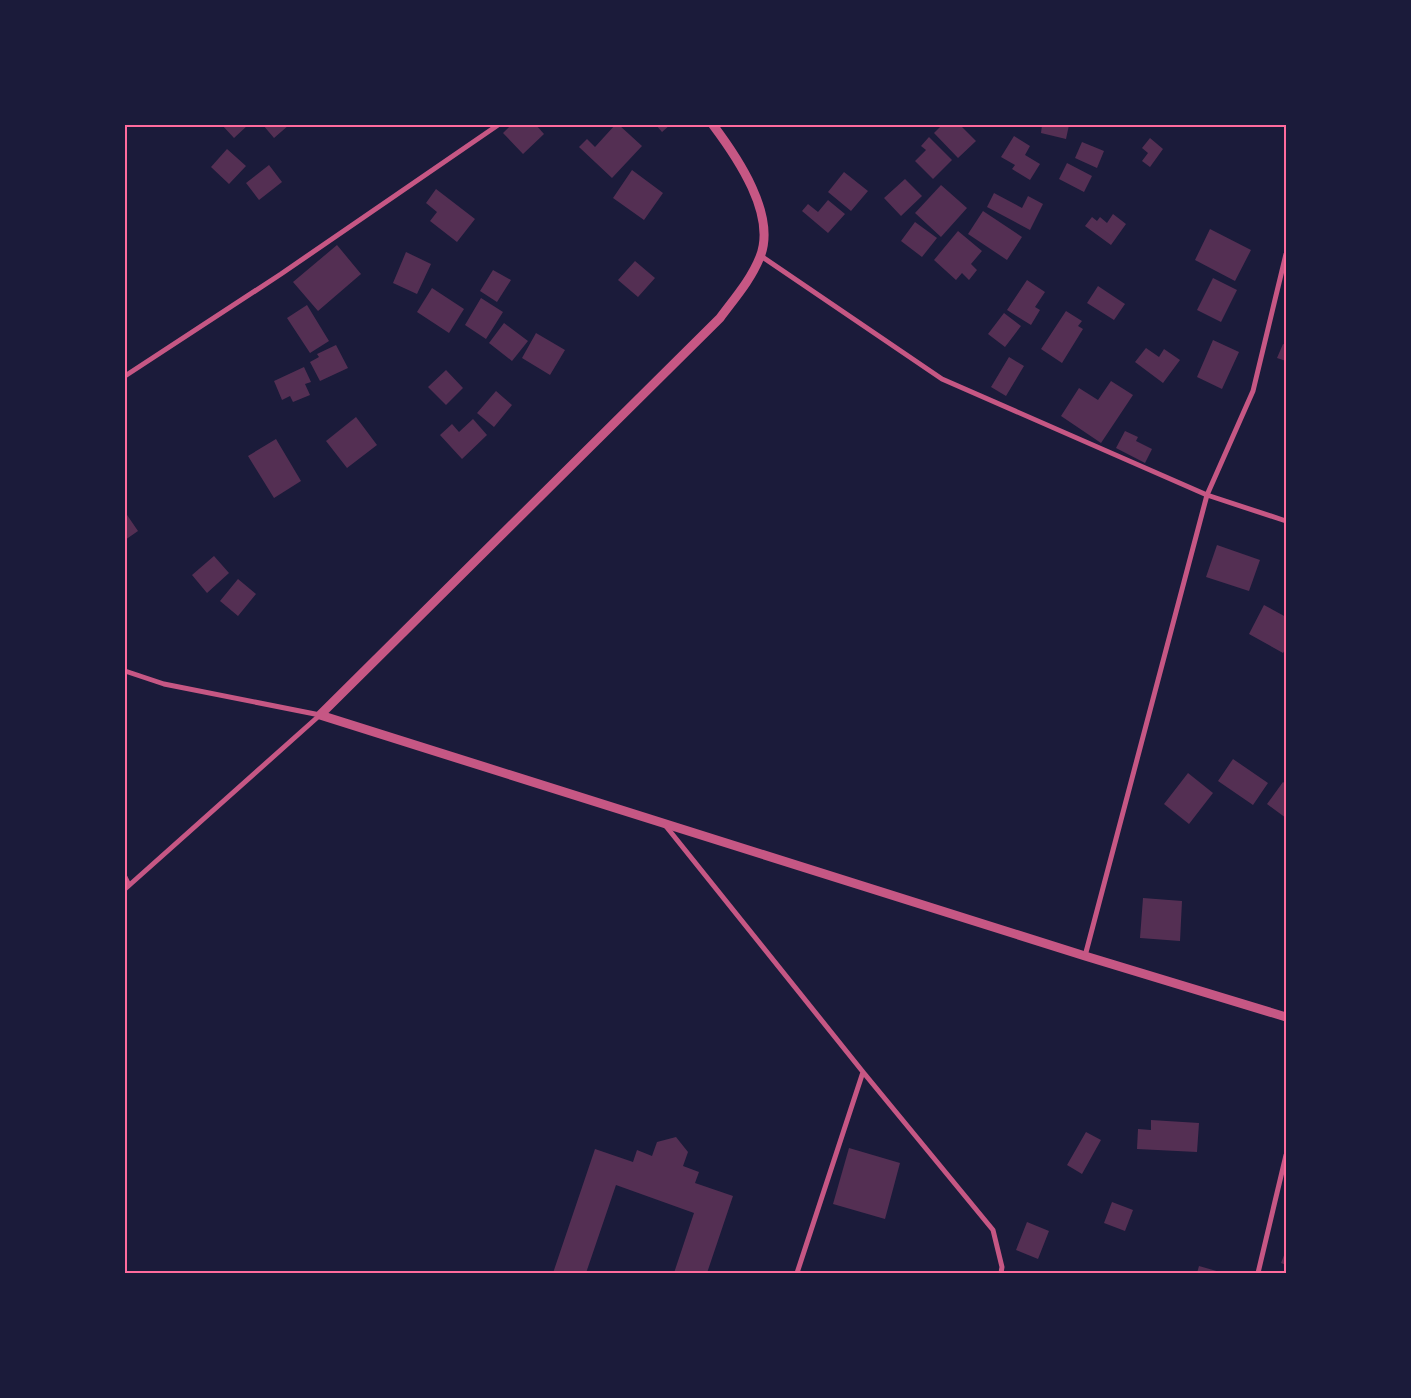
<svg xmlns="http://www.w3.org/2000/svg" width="1411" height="1398" font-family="'Source Sans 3',sans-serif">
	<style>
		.building { fill: #542f53 }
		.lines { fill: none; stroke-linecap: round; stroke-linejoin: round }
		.minor { stroke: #c65784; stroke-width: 5 }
		.tertiary { stroke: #c65784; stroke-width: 9 }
		.neatline { fill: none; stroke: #ff6b9d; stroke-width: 2 }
	</style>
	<rect width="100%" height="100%" fill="#1b1b3a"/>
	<path class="building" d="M222,125H248L234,138Z
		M263,125H289L274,138Z
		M511,125H536L544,134L523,154L503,133Z
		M615,125H619L642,146L612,178L579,147L587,139L595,147Z
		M656,125H670L662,132Z
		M942,125H960L976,141L958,158L934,133Z
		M1042,125H1069L1066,139L1041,133Z
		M1014,136L1030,146L1025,155L1040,164L1030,180L1012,169L1015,165L1001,157Z
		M929,137L952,160L933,179L915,161L926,150L921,146Z
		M1150,138L1163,149L1150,167L1142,161L1148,153L1142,148Z
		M1082,142L1104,151L1097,168L1075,158Z
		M227,149L246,166L229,184L211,167Z
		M1067,163L1092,176L1084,192L1059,179Z
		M269,165L282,182L259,200L246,183Z
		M632,170L663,193L644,220L613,198Z
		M844,172L868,191L851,211L828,192Z
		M905,179L922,196L901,216L884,198Z
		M941,185L967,208L941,237L915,213Z
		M436,189L475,219L457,242L430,221L437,212L426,203Z
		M994,193L1022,208L1028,196L1043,204L1030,230L987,207Z
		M828,200L845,214L828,233L802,211L808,204L818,212Z
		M983,211L1022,237L1007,260L968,234Z
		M1113,214L1126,224L1111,245L1085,226L1092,217L1097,221L1100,217L1107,223Z
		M915,222L937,238L922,257L901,241Z
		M1210,229L1251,250L1235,281L1195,260Z
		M958,231L982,251L971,264L977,270L969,280L962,273L956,280L934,260Z
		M337,245L361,274L318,311L293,282Z
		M406,252L431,264L417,294L393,283Z
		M635,261L655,278L638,297L618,280Z
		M493,270L511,280L497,302L480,291Z
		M1213,278L1237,290L1221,322L1197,310Z
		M1027,280L1045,292L1035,307L1040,310L1031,325L1007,310Z
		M1098,286L1125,304L1114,320L1087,303Z
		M432,288L464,309L449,333L417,312Z
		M481,298L503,312L486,339L465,325Z
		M307,305L329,341L310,353L287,318Z
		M1066,311L1082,321L1078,326L1083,329L1062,363L1041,349Z
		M1004,313L1021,326L1005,347L988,334Z
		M504,323L528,341L512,361L489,343Z
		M536,333L565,350L550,375L522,358Z
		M1213,340L1239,352L1222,389L1197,377Z
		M1283,344L1286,345V361L1277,358Z
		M336,345L348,368L320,381L310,362L319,357L317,354Z
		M1146,348L1159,357L1164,349L1180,360L1163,383L1135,362Z
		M1009,357L1024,366L1006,396L991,387Z
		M304,367L311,382L305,384L310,395L293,402L290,396L282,400L274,381Z
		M446,370L463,388L446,405L428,387Z
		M1111,381L1133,395L1101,443L1061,416L1079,388L1098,400Z
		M496,391L512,405L494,427L477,413Z
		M356,417L377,445L347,468L326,441Z
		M473,419L487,435L462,459L440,435L452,424L459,432Z
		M1125,431L1138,437L1136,441L1152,449L1145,463L1116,448Z
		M276,439L301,481L274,498L248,456Z
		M125,512L138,531L125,540Z
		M1217,545L1260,560L1249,591L1206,577Z
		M214,556L229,573L207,593L192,575Z
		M238,579L256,594L238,616L220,601Z
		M1264,605L1286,617V648L1283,653L1249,634Z
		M1233,759L1268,783L1253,805L1218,781Z
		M1188,773L1213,793L1189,824L1164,804Z
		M1283,782L1286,784V818L1267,804Z
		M1143,898L1182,901L1180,941L1140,938Z
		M1151,1120L1199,1123L1197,1152L1137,1149L1138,1129L1151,1130Z
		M1086,1132L1101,1140L1082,1174L1067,1165Z
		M676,1137L688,1152L683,1166L699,1172L695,1183L733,1196L707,1273H674L694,1213L616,1185L586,1273H553L595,1149L633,1162L637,1150L652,1156L657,1142Z
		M849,1148L900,1163L885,1219L833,1204Z
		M1112,1202L1133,1210L1125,1231L1104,1223Z
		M1027,1222L1049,1231L1038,1259L1016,1250Z
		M1286,1250V1265L1281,1263Z
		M1199,1266L1220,1272L1219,1273H1197Z"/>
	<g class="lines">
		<path class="minor" d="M761,256L942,379L1207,495L1286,521
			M125,376L281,274L498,125
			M125,671L164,684L320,715
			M665,825L863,1072
			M125,877L129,885
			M125,889L320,715
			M1085,956L1207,495L1253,391L1286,254
			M797,1273L863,1072L993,1230L1002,1267L1001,1273
			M1258,1273L1286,1155"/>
		<path class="tertiary" d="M713,125C737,157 777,215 760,257C751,280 734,299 720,318L320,715L1085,956L1286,1017"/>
	</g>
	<rect width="1411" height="1398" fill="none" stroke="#1b1b3a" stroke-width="252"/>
	<rect x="126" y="126" width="1159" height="1146" class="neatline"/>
</svg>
